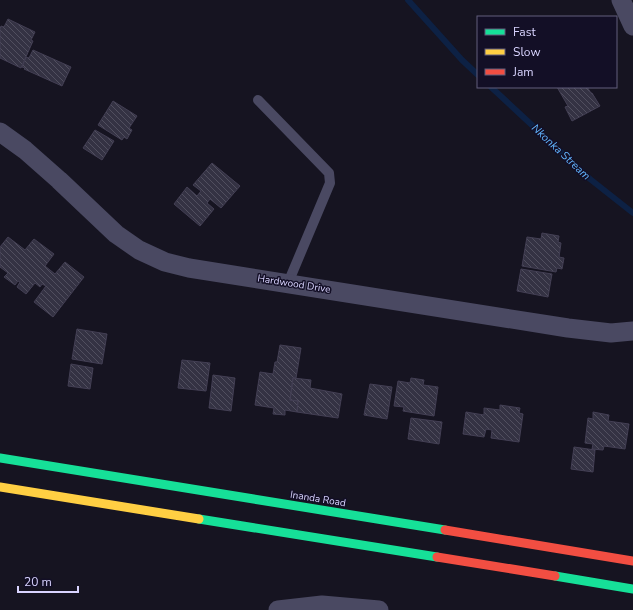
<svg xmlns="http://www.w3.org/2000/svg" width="633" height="610" font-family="'Nunito Sans',sans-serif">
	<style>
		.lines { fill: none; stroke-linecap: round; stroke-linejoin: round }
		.stream { stroke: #0d2144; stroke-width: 6 }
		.building { fill: url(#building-back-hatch); stroke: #433f54 }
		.lane { stroke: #4a4962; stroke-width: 10 }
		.street { stroke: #4a4962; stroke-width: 19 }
		.fast { stroke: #16e098; stroke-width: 9 }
		.slow { stroke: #ffcf43; stroke-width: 9 }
		.jam { stroke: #f24e42; stroke-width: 9 }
		.labels { text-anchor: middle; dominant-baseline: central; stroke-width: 3; stroke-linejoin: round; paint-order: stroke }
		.street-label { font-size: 10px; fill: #d9d4ff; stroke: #130f26 }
		.water-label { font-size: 11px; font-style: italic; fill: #62b6ff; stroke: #130f26 }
	</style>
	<defs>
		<pattern id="building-back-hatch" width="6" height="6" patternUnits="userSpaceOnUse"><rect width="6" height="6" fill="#343243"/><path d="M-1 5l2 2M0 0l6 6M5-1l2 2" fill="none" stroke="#514f5f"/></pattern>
	</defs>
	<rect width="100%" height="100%" fill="#161421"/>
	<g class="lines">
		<path class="stream" d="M408,0L462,60L478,75
			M491,87L590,179L633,213"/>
	</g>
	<path class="building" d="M8,19L35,32L31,40L33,41L21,68L0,58V29L1,26L4,27Z
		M33,50L71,67L62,86L24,69L25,68L22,67L26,57L29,58Z
		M557,87H587L591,93H592L600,106L572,121L565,107L568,106Z
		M113,101L137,116L129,128L132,130L127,139L124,137L122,140L98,125Z
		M95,130L114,141L102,160L83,148Z
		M212,163L240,186L221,208L210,199L207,203L214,209L200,226L174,204L187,187L197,196L201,191L193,185Z
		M542,233L559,236L558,242L561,243L559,257L564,258L562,269L557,268L556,272L522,266L527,237L541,239Z
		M8,237L25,250L34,239L54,254L45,266L55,274L65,262L84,277L53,317L34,302L46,286L42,284L40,287L35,283L26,294L17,287L20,282L18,281L15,285L4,277L8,273L0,267V247Z
		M521,269L552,274L548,297L517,291Z
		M77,329L107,334L102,364L72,359Z
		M280,345L301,348L296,378H293L290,400L298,401L297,412L285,410V415L273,414L274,408L255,405L260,372L273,374L275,362H277Z
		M182,360L210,363L206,391L178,388Z
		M71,364L93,368L90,389L68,386Z
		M213,375L235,378L231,411L209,408Z
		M293,378L311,380L310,388L342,394L338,418L297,412L298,401L290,400Z
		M411,378L424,380L423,385L438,387L434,416L403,411L404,407L394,406L398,381L410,383Z
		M370,384L392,387L387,419L364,415Z
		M500,405L520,408L519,413L523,414L519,442L491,438L492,430L486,429L484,437L463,434L466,412L484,415V408L500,410Z
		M593,412L609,415L608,421L629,424L625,449L604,446L603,450L592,449L593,444L585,443L588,418L593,419Z
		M411,418L442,422L439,444L408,439Z
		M574,447L595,450L593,472L571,469Z"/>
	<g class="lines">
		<path class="lane" d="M258,100L329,173L330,183L288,283"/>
		<path class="street" d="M621,0L633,26
			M0,132L25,150L59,180L116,234L139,250L165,262L189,268L568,328L611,333L633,331
			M278,610L322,605L379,610"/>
		<path class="fast" d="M0,458L445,530
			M199,519L437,557
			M555,576L633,589"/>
		<path class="slow" d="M0,487L199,519"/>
		<path class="jam" d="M445,530L633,561
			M437,557L555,576"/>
	</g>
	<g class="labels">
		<g class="street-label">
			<text transform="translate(294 284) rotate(9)">Hardwood Drive</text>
			<text transform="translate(318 499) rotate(9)">Inanda Road</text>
		</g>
		<g class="water-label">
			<text transform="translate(561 152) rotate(43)">Nkonka Stream</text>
		</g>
	</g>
	<rect x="477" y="16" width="140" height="72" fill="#130f26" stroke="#625e7d"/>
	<rect x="485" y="29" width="20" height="6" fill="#16e098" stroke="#625e7d"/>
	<text x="513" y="36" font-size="12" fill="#d9d4ff">Fast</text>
	<rect x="485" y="49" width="20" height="6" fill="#ffcf43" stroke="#625e7d"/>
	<text x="513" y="56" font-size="12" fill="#d9d4ff">Slow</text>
	<rect x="485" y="69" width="20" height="6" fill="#f24e42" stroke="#625e7d"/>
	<text x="513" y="76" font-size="12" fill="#d9d4ff">Jam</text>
	<path d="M18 586v6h60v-6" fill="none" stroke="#d9d4ff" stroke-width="2"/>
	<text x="24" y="586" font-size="12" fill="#d9d4ff" stroke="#130f26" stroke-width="3" paint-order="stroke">20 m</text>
</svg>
